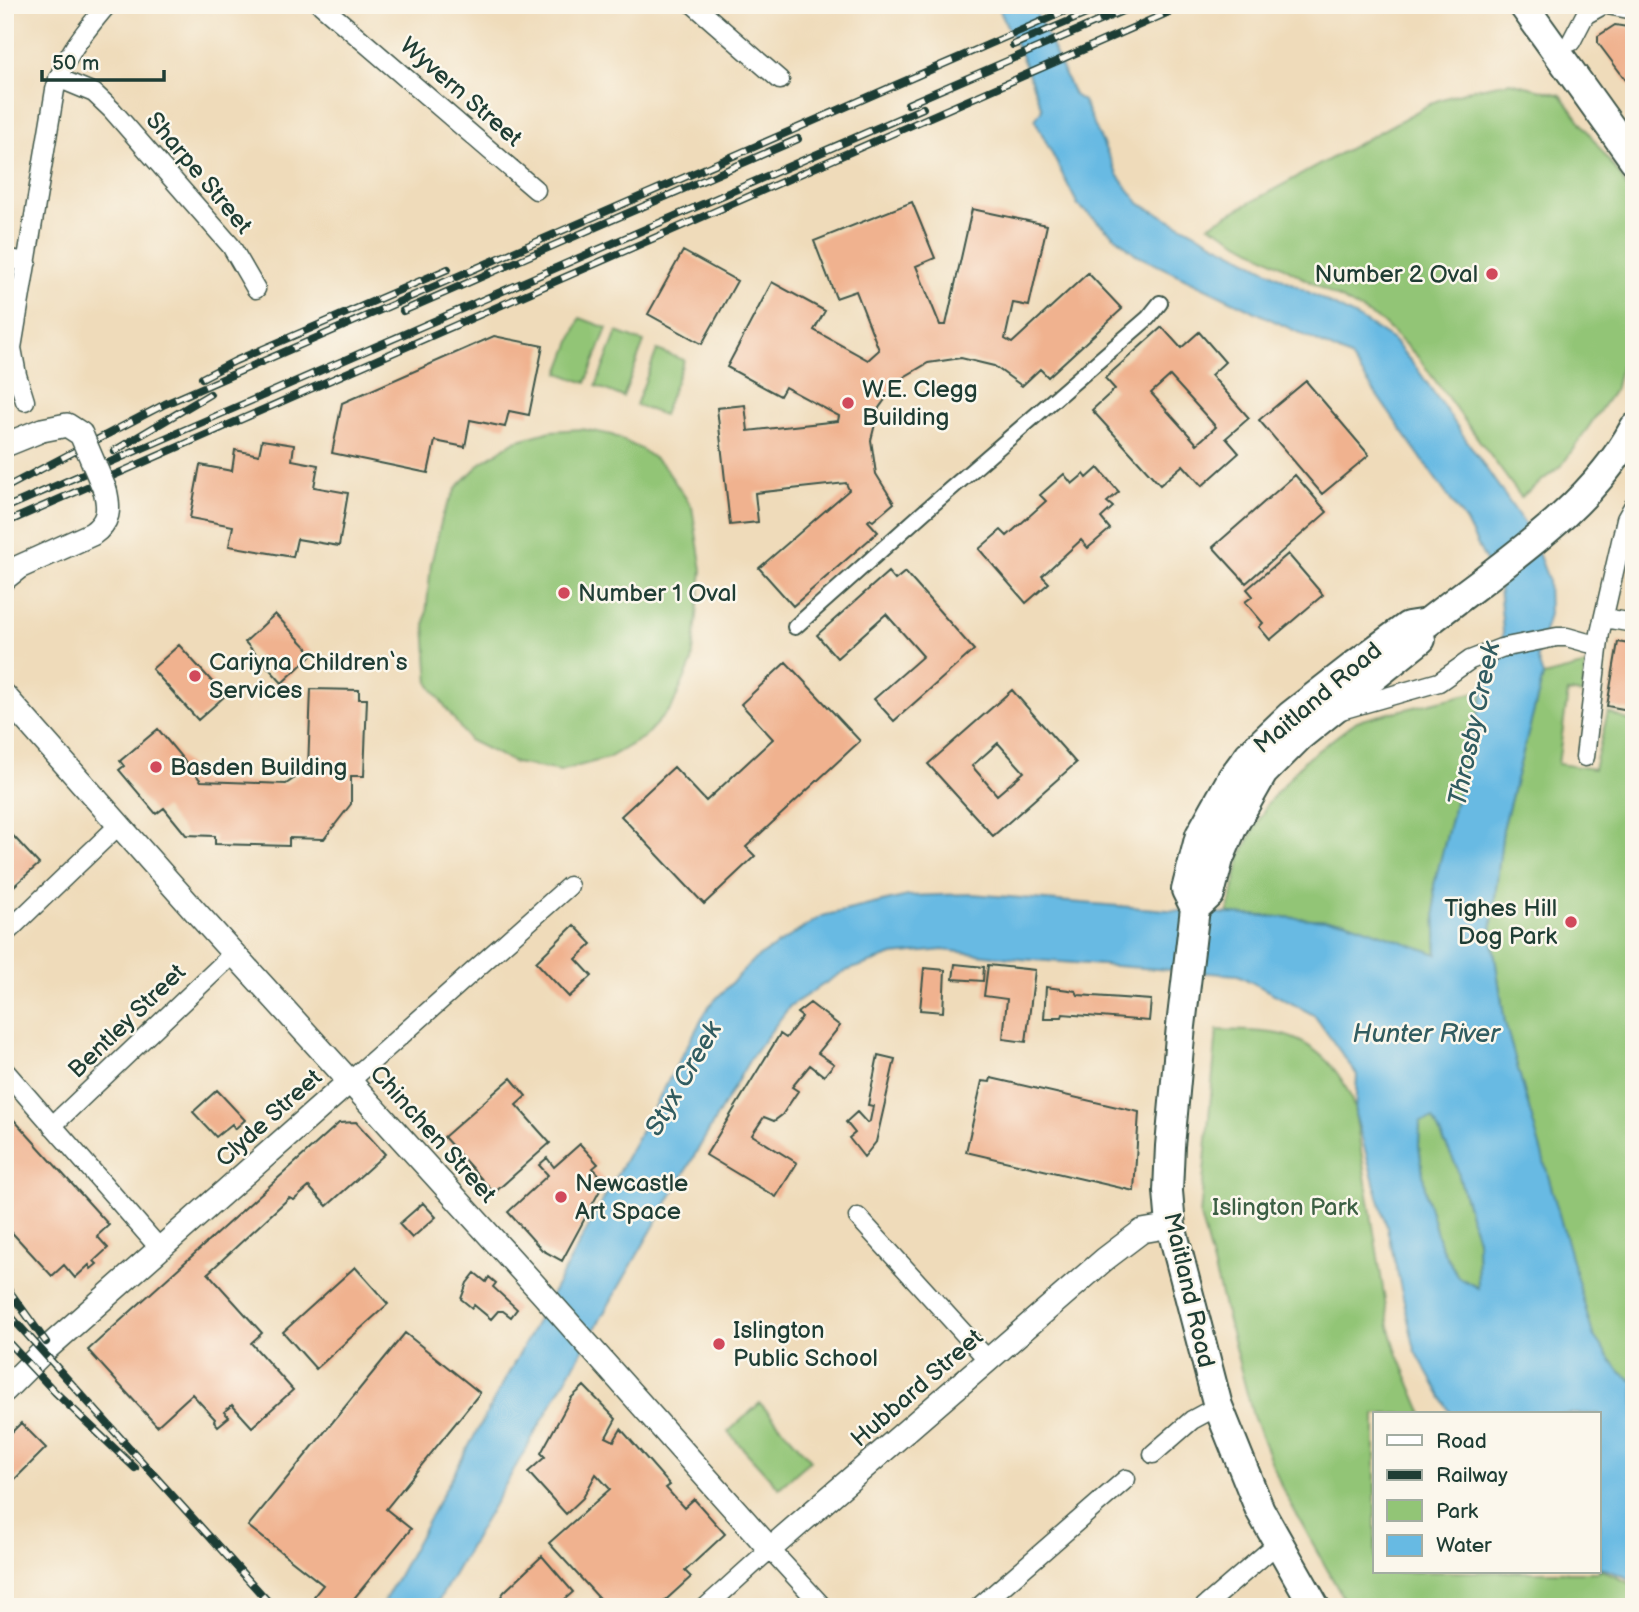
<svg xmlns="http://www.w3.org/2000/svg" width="1639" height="1612" font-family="'Balsamiq Sans',sans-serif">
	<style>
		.green { fill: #92c576; stroke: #588155; stroke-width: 2 }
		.water { fill: #67bae3; stroke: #437c8c; stroke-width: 2; fill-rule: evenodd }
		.building { fill: #f0b28f; fill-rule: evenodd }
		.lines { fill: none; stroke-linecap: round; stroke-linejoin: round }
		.pedestrian-casing { stroke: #3e5548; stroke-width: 18 }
		.minor-casing { stroke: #3e5548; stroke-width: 21 }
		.tertiary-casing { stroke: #3e5548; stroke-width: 26 }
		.primary-casing { stroke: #3e5548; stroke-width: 32 }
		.pedestrian { stroke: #fff; stroke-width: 14 }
		.minor { stroke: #fff; stroke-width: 18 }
		.tertiary { stroke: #fff; stroke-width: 23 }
		.primary { stroke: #fff; stroke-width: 28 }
		.rail-casing { stroke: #1f3d34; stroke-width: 8 }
		.rail { stroke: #fbf7ec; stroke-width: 5; stroke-dasharray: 16; stroke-linecap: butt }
		.tertiary-bridge-casing { stroke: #3e5548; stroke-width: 26; stroke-linecap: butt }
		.tertiary-bridge { stroke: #fff; stroke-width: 23 }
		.poi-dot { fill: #d1495b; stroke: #fbf7ec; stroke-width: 2.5 }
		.labels { text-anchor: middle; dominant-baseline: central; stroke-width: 5; stroke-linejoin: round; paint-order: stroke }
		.street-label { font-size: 24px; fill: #1f3d34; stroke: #fbf7ec }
		.poi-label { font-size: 24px; fill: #1f3d34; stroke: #fbf7ec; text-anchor: start }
		.park-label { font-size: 24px; fill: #3c5f44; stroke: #fbf7ec }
		.water-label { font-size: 26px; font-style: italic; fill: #315c60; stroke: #fbf7ec }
	</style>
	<rect width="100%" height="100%" fill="#fbf7ec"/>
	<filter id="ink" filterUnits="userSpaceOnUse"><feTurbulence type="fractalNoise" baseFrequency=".0143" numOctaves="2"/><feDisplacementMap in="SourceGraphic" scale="14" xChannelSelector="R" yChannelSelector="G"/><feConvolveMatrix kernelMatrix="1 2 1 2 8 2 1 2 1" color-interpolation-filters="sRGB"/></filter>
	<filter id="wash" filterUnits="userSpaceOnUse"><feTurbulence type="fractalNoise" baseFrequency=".00686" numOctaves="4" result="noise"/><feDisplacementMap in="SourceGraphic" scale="28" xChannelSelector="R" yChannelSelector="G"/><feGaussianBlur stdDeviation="1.57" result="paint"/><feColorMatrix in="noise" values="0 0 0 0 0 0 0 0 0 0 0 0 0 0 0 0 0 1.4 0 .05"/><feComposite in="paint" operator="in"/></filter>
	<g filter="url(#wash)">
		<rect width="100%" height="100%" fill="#efdbba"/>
		<path class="green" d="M1510,82L1561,95L1621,177L1634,201V307L1616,387L1562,465L1521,497L1417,356L1382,322L1209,225L1436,101L1473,89Z
			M580,318L607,328L586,383L559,373Z
			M617,332L644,342L623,397L596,386Z
			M657,350L684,360L663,415L636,405Z
			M582,429L612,435L641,449L663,465L692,507L702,570L692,662L672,707L644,737L608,758L560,771L515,763L469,740L429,684L425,625L431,564L443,514L457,487L481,463L515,441L551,431Z
			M1586,665L1582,694L1568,692L1558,764L1594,769L1608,712L1634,723V1382L1620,1372L1593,1336L1505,1023L1491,931L1503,829L1543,676Z
			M1484,690L1434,885L1437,955L1345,921L1228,914L1241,855L1267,804L1304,761L1357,721Z
			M1217,1030C1238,1031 1262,1030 1283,1035C1317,1044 1344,1073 1354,1107L1389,1326L1398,1355L1423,1414H1375V1572H1599V1569L1634,1585V1607H1348L1282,1488L1253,1416L1200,1216Z
			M1433,1118L1456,1165L1477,1240L1478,1288L1458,1277L1440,1245L1426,1195L1419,1146L1420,1122Z
			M760,1403L811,1460L779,1488L728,1432Z"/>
		<path class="water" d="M997,5H1033L1074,95L1083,101L1118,176L1140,204L1360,319L1393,340L1418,370L1530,532L1548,579L1549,614L1537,658L1543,676L1503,829L1491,931L1505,1023L1593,1335L1620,1372L1634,1382V1580L1599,1567V1414H1451L1415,1350L1387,1228L1355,1114L1357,1075L1314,1015L1238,975L1020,959L943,950L893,955L843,972L790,1006L750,1059L435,1607H381L709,1006L755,959L822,916L908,896L972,894L1167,910L1345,921L1437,954L1434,885L1490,668L1501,664L1503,631L1499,587L1466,522L1350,357L1138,256L1078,205L1035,120L1042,109L1021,55ZM1433,1119L1456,1165L1477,1240L1478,1288L1458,1277L1440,1245L1426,1195L1419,1146L1420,1122Z"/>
		<g id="blocks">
			<path class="building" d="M1615,25L1634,28V91L1598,43V36Z
				M912,202L935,258L916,266L940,325H946L972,209L1047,225L1029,306L1013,303L1005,339L1012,343L1088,273L1122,309L1048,377L1040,369L1022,386L994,366L961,358L928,363L899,380L879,408L871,440L876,474L894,503L873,521L870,519L868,521L878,532L793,606L759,568L849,490L846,483L755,493L758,522L730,525L717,408L745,405L748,431L838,421L839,416L785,387L780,396L727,367L772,282L825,311L814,330L868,360L879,350L856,291L836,298L814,241Z
				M683,251L737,281L702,344L648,314Z
				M1162,327L1181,348L1199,332L1225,362L1211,375L1249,418L1226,438L1239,453L1202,486L1183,465L1160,485L1092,410L1115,389L1105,378ZM1170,376L1216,427L1197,444L1151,393Z
				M494,336L543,346L529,415L509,411L505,427L470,420L465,447L435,441L428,473L332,453L342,403Z
				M1306,381L1369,455L1322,494L1259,420Z
				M262,440L294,445L292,460L318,465L314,487L348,493L339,546L297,539L293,557L229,546L233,526L190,518L200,465L232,471L235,450L259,455Z
				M1098,468L1119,492L1107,502L1113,507L1101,518L1110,529L1088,548L1081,540L1042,576L1049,583L1026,603L979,549L1001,530L1007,536L1046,501L1040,495L1064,474L1072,484L1084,474L1087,478Z
				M1295,475L1327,512L1246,583L1213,547Z
				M1288,554L1323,595L1270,640L1259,627L1263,623L1245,602L1253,596L1247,589Z
				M888,572L895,580L905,572L974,650L894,721L874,699L923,656L886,614L837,658L817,635Z
				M275,614L313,654L282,683L245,642Z
				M1618,642L1634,645V711L1607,706Z
				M179,645L225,696L198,720L152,669Z
				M786,662L860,741L746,847L755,856L704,904L621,816L674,767L706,801L773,739L741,704Z
				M311,689L359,690V699H367L364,776H351V804L324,839L289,838V846L215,844V836L186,835L164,808L156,814L119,770L124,766L120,761L158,729L201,781L286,784L308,769Z
				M1012,690L1076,763L993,836L928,764ZM998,743L1024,772L997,795L972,766Z
				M5,827L39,864L5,894Z
				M574,925L592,944L576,959L592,976L569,997L536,962Z
				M955,964L984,967L983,981L953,979Z
				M988,965L1035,970L1026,1042L1003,1039L1007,999L984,996Z
				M924,968L945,970L943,1012L920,1010Z
				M1046,987L1076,991L1078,995L1151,1000L1149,1021L1063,1014L1062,1017H1054V1019H1044Z
				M810,1003L840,1026L818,1053L834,1064L824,1076L810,1065L792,1087L798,1091L782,1115L774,1121L764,1117L752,1135L797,1163L776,1197L706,1155L780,1034L786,1038L802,1017L797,1013Z
				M878,1055L895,1059L876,1142L864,1157L849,1138L855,1133L846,1122L857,1112L867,1123L870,1121L873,1106L868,1105Z
				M511,1078L526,1096L516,1105L550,1143L494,1193L444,1137Z
				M991,1078L1139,1112L1134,1191L966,1152L982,1081L990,1082Z
				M217,1090L245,1120L235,1129L232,1124L216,1137L193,1112Z
				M5,1110L109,1225L97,1236L108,1248L94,1261L97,1264L91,1269L89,1265L75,1278L64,1265L52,1276L5,1225Z
				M356,1122L385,1154L327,1206L309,1187L294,1200L289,1198L208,1273L262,1333L251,1343L293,1390L252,1427L232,1405L224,1412L229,1417L218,1426L214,1421L215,1419L192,1394L157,1426L88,1350L339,1123Z
				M580,1144L598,1164L593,1168L605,1181L562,1261L542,1250L508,1212L548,1175L539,1165L547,1158L554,1167Z
				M423,1203L436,1217L412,1238L399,1224Z
				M355,1267L388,1304L316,1369L283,1332Z
				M475,1273L486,1282L489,1277L496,1283L493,1287L517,1309L511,1317L503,1311H498L491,1319L474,1305L472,1308L461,1299L467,1283Z
				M405,1333L480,1393L386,1509L411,1529L347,1607H327L314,1596L323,1585L248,1526Z
				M584,1386L616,1419L606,1437L614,1441L621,1429L670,1485L666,1488L684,1508L694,1499L725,1534L685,1571L691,1577L658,1607H607L549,1543L610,1489L596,1474L583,1498L566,1514L528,1472L545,1457L541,1453L571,1398Z
				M21,1423L46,1448L5,1489V1439Z
				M542,1556L573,1592L556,1607H494L504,1592Z"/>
		</g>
	</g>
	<g filter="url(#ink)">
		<use href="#blocks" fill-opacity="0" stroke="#3e5548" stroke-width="2"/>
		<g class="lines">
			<g class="pedestrian-casing">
				<path id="pedestrian" d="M795,627L924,512L1148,318L1160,303"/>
			</g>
			<g class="minor-casing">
				<path id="minor" d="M321,5L536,190
					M694,5L780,80
					M1607,5L1634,10
					M1571,42L1585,15L1603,5
					M58,78L94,93L112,110L231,246L256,289
					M5,258L27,262
					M25,401L17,375L12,348L55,90C64,55 85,32 107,5
					M1604,618L1634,623
					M1341,710L1439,682L1470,660L1501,648L1557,637H1567L1588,643L1599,642
					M1585,757L1600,633L1626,519L1634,505
					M5,934L120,824
					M5,1071L161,1250
					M350,1081L569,886
					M52,1126L235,952
					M858,1217L989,1361
					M1153,1454L1192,1420L1218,1406
					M706,1607L770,1549L823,1607
					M979,1607L1126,1479
					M1204,1607L1278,1543"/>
			</g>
			<g class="tertiary-casing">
				<path id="tertiary" d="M5,445L42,430
					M5,578L19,567L92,534C109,522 110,510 105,490
					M5,696L195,911L541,1292L770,1549L1105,1259L1142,1231L1171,1226
					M5,1390L43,1352L350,1081"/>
			</g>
			<g class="primary-casing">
				<path id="primary" d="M1523,5L1634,160
					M1195,908L1210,894L1219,859L1233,826L1263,773L1300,736L1421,639
					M1315,1607L1260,1510L1218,1406L1171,1226L1168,1191L1170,1146L1181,1026L1195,908L1186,890L1200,835L1232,778L1249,755L1291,715L1355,665L1408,626L1427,623C1499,566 1590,510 1634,428"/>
			</g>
			<use href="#pedestrian" class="pedestrian"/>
			<use href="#minor" class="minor"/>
			<use href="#tertiary" class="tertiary"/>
			<use href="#primary" class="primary"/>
			<g class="rail-casing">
				<path id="rail" d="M1013,45L1107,5
					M908,104L1136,5
					M403,311L798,139
					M202,378L235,361L448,269
					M114,451L210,394
					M5,488L165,404L1079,5
					M5,508L923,108
					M5,523L1185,5
					M5,1285L46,1342
					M5,1310L273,1607
					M5,1339L55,1392L135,1468"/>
			</g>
			<use href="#rail" class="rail"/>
			<g class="tertiary-bridge-casing">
				<path id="tertiary-bridge" d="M42,430L67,425L81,434L105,490"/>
			</g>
			<use href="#tertiary-bridge" class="tertiary-bridge"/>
		</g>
	</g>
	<g class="poi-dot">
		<circle cx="1492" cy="274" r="7"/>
		<circle cx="848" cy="403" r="7"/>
		<circle cx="564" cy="593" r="7"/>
		<circle cx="195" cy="676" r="7"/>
		<circle cx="156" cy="767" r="7"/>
		<circle cx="1571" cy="922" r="7"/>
		<circle cx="561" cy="1197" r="7"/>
		<circle cx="719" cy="1344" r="7"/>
	</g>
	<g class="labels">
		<g class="street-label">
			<text transform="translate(461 92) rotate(41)">Wyvern Street</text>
			<text transform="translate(199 173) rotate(50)">Sharpe Street</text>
			<text transform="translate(1318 698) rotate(-40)">Maitland Road</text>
			<text transform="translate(127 1021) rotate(-44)">Bentley Street</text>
			<text transform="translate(269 1118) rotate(-42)">Clyde Street</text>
			<text transform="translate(433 1134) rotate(48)">Chinchen Street</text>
			<text transform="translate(1189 1290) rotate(77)">Maitland Road</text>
			<text transform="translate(917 1388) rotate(-41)">Hubbard Street</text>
		</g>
		<g class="poi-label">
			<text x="1478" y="274" text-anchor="end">Number 2 Oval</text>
			<text x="862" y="389">W.E. Clegg<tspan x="862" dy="28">Building</tspan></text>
			<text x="578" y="593">Number 1 Oval</text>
			<text x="209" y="662">Cariyna Children‘s<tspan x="209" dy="28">Services</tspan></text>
			<text x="170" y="767">Basden Building</text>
			<text x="1557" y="908" text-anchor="end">Tighes Hill<tspan x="1557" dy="28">Dog Park</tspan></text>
			<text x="575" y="1183">Newcastle<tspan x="575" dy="28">Art Space</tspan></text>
			<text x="733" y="1330">Islington<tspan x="733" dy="28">Public School</tspan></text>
		</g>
		<g class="park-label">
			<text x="1285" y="1207">Islington Park</text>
		</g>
		<g class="water-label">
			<text transform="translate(1475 724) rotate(-78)">Throsby Creek</text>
			<text x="1426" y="1034">Hunter River</text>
			<text transform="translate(684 1079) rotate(-60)">Styx Creek</text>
		</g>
	</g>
	<rect width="1639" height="1612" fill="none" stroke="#fbf7ec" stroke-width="28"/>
	<rect x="1373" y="1412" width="228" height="161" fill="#fbf7ec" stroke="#a3ada2" stroke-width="2"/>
	<rect x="1387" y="1435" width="35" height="10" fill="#ffffff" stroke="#a3ada2" stroke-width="2"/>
	<text x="1436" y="1448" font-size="21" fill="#1f3d34">Road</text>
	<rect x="1387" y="1470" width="35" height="10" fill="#1f3d34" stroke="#a3ada2" stroke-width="2"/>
	<text x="1436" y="1482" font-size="21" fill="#1f3d34">Railway</text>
	<rect x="1387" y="1500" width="35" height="21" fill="#92c576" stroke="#a3ada2" stroke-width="2"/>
	<text x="1436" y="1518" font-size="21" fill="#1f3d34">Park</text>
	<rect x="1387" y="1535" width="35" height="21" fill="#67bae3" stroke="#a3ada2" stroke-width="2"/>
	<text x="1436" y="1552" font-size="21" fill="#1f3d34">Water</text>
	<path d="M42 70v10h122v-10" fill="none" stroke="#1f3d34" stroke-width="3.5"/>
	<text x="52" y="70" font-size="21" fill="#1f3d34" stroke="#fbf7ec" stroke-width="5" paint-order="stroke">50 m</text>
</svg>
